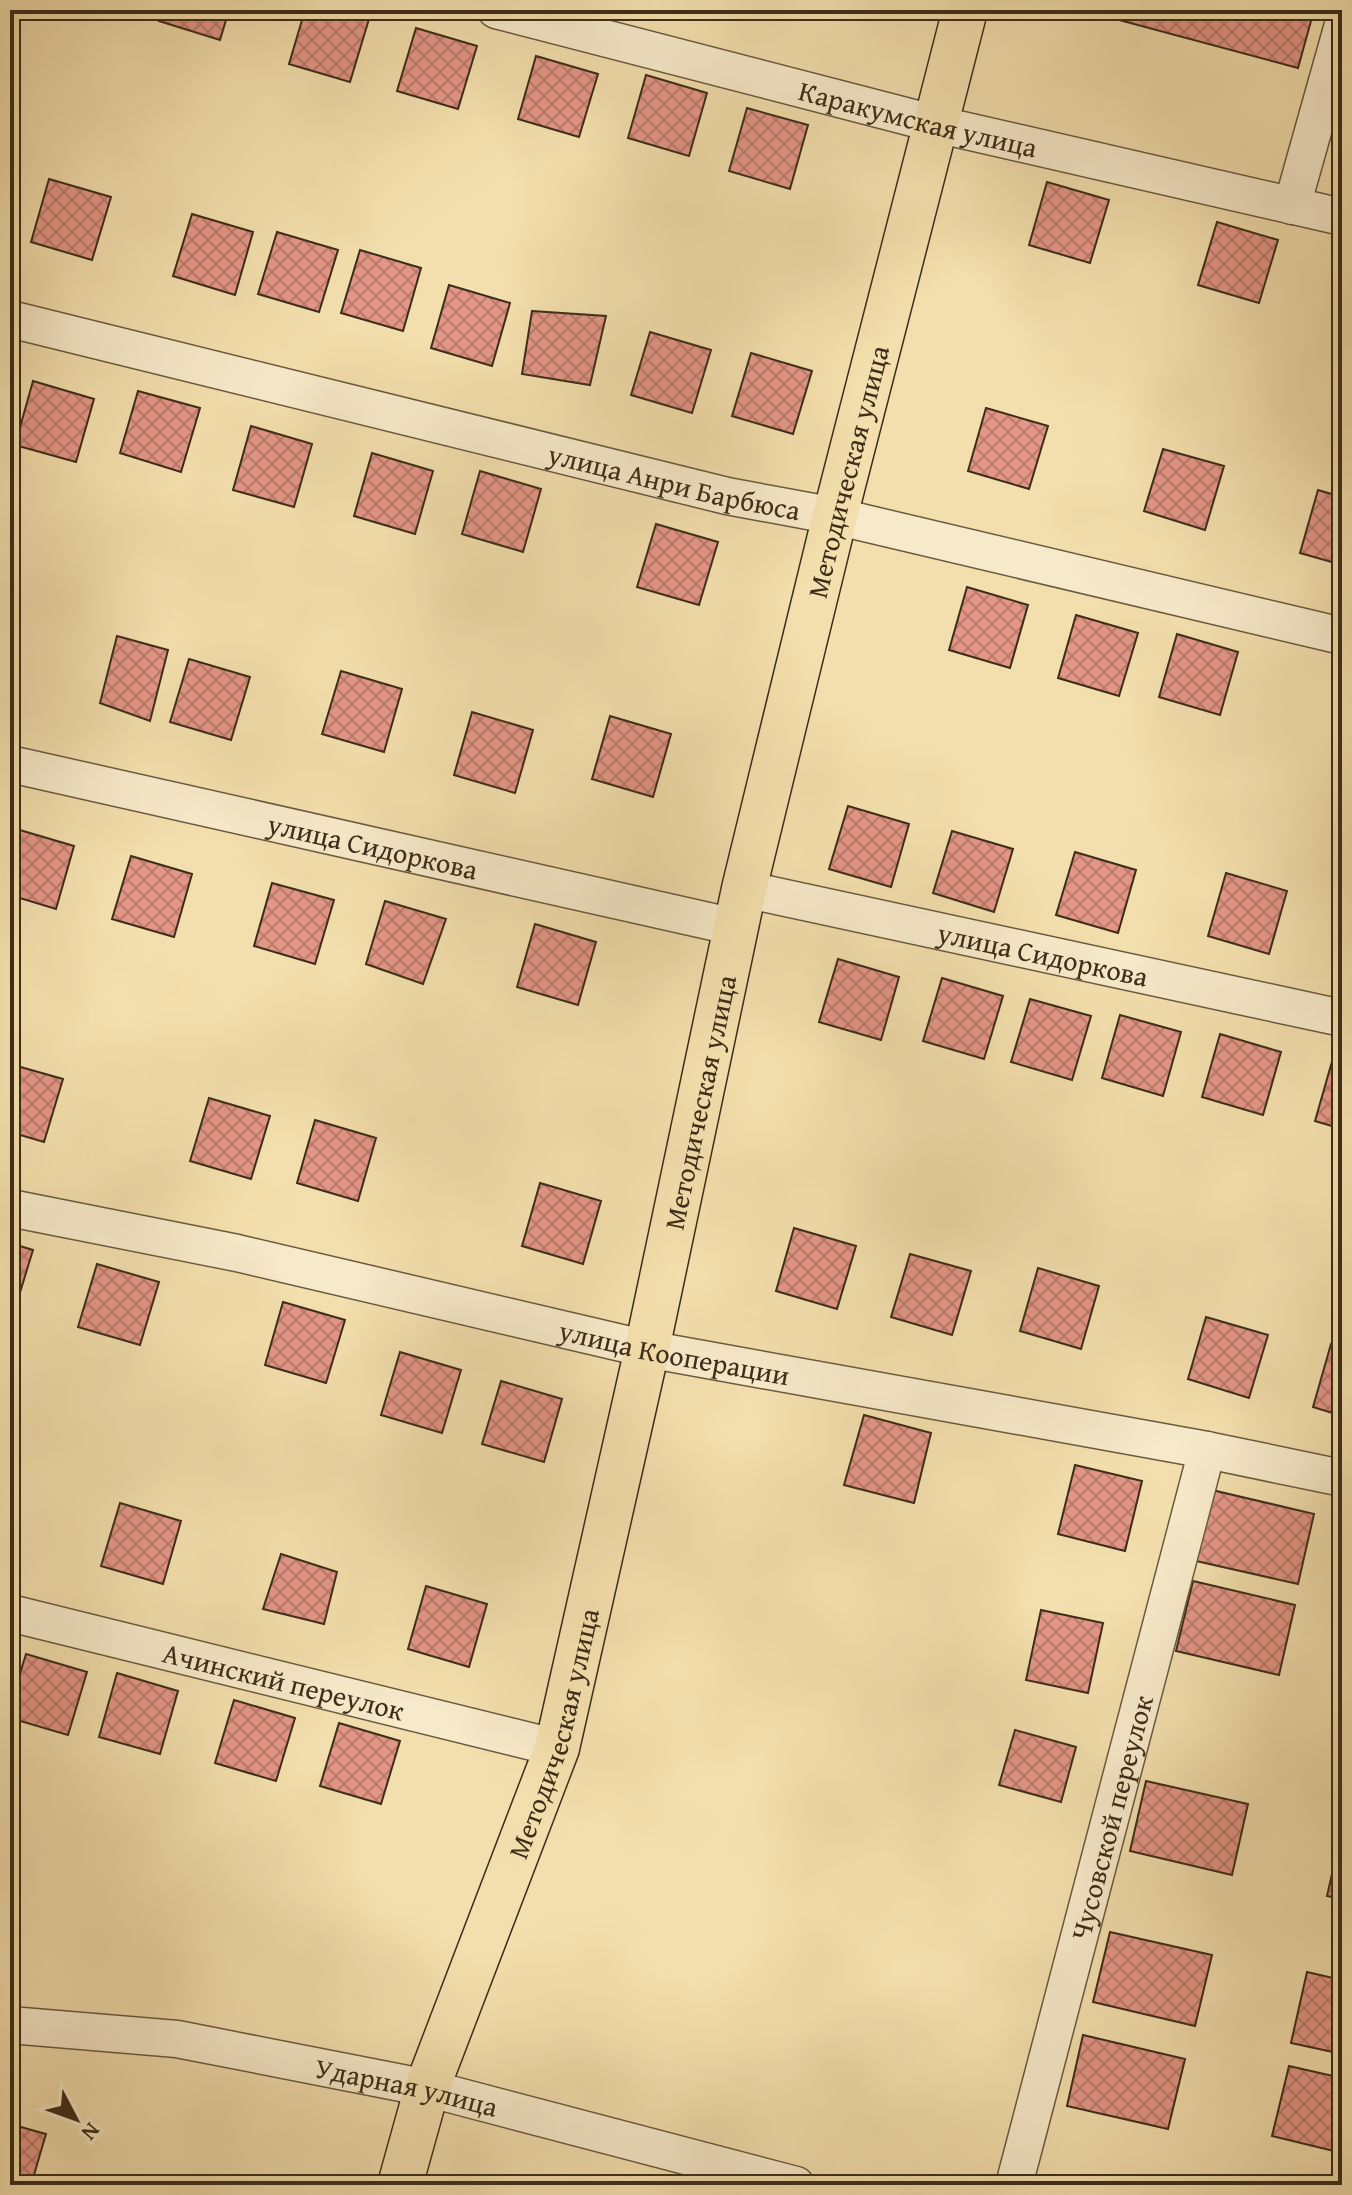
<svg xmlns="http://www.w3.org/2000/svg" width="1352" height="2195" font-family="'Gentium Book Plus',serif">
	<style>
		.building { fill: url(#building-cross-hatch); stroke: #3c2d19; stroke-width: 2 }
		.lines { fill: none; stroke-linecap: round; stroke-linejoin: round }
		.minor-casing { stroke: #6a5a3e; stroke-width: 39 }
		.major-casing { stroke: #3c2d19; stroke-width: 47 }
		.minor { stroke: #f7eaca; stroke-width: 36 }
		.major { stroke: #f3dfad; stroke-width: 44 }
		.labels { text-anchor: middle; dominant-baseline: central; stroke-width: 6; stroke-linejoin: round; paint-order: stroke }
		.street-label { font-size: 28px; fill: #3c2d19; stroke: #f7eaca }
	</style>
	<defs>
		<pattern id="building-cross-hatch" width="8" height="8" patternUnits="userSpaceOnUse" patternTransform="scale(2)"><rect width="8" height="8" fill="#e49686"/><path d="M0 0l8 8M0 8l8-8" fill="none" stroke="#ba7b6d"/></pattern>
	</defs>
	<rect width="100%" height="100%" fill="#f3dfad"/>
	<filter id="stains"><feTurbulence type="fractalNoise" baseFrequency=".0025" numOctaves="4"/><feColorMatrix values="0 0 0 0 .2 0 0 0 0 .09 0 0 0 0 .02 0 0 0 .5 -.17"/></filter>
	<radialGradient id="worn" r=".72"><stop offset=".6" stop-color="#630" stop-opacity="0"/><stop offset="1" stop-color="#630" stop-opacity=".3"/></radialGradient>
	<path class="building" d="M162,10H229L220,40L159,21Z
		M305,10H339L369,19L350,82L289,64Z
		M1110,10H1314L1298,68L1108,17Z
		M416,28L477,46L458,109L397,91Z
		M536,56L598,74L579,137L518,119Z
		M646,75L707,93L689,156L628,138Z
		M747,108L808,125L790,189L729,171Z
		M49,179L111,197L92,260L31,242Z
		M1047,182L1109,200L1090,263L1029,245Z
		M192,214L253,232L235,295L173,276Z
		M1217,222L1278,240L1259,303L1198,285Z
		M277,232L338,250L319,312L258,294Z
		M360,250L421,268L403,331L341,313Z
		M449,285L510,303L492,366L431,348Z
		M532,311L606,316L590,385L522,374Z
		M650,332L711,350L692,413L631,395Z
		M751,353L812,371L793,434L732,416Z
		M33,381L94,399L76,462L15,445Z
		M138,391L200,408L181,472L120,453Z
		M986,408L1048,426L1029,489L968,471Z
		M251,426L312,444L294,507L233,490Z
		M1163,449L1224,466L1205,530L1144,511Z
		M372,453L433,471L415,534L354,516Z
		M480,471L541,489L523,552L462,534Z
		M1318,490L1342,497V565L1300,553Z
		M656,524L718,542L699,605L637,587Z
		M967,587L1028,605L1010,668L949,650Z
		M1076,615L1138,633L1119,696L1058,678Z
		M1177,634L1238,652L1220,715L1159,697Z
		M117,636L168,650L150,721L100,703Z
		M189,659L250,677L231,740L170,722Z
		M341,671L402,689L384,752L322,734Z
		M472,712L533,730L515,793L454,775Z
		M610,716L671,734L653,797L592,779Z
		M848,806L909,824L891,887L829,869Z
		M13,828L74,846L56,909L10,895V838Z
		M952,831L1013,849L994,912L933,893Z
		M1075,852L1136,870L1118,933L1056,915Z
		M131,856L192,874L174,937L112,919Z
		M1226,873L1287,891L1269,954L1208,936Z
		M272,883L334,900L315,964L254,946Z
		M385,901L446,919L423,984L366,964Z
		M535,924L596,942L578,1005L517,987Z
		M838,959L899,977L881,1040L819,1022Z
		M942,978L1003,996L984,1059L923,1041Z
		M1030,999L1091,1016L1072,1080L1011,1062Z
		M1120,1015L1181,1032L1163,1096L1102,1078Z
		M1220,1034L1281,1052L1263,1115L1202,1097Z
		M1333,1058L1342,1060V1129L1315,1121Z
		M10,1064L63,1079L44,1142L10,1132Z
		M209,1098L270,1116L251,1179L190,1161Z
		M315,1120L376,1138L358,1201L297,1183Z
		M540,1183L601,1201L583,1264L522,1246Z
		M794,1228L856,1246L837,1309L776,1291Z
		M10,1243L33,1250L14,1312L10,1311Z
		M910,1254L971,1271L952,1335L891,1317Z
		M97,1264L159,1282L140,1345L78,1327Z
		M1038,1268L1099,1286L1081,1349L1020,1331Z
		M283,1302L345,1320L326,1383L265,1365Z
		M1206,1317L1268,1335L1249,1398L1188,1379Z
		M1331,1344L1342,1347V1416L1313,1407Z
		M400,1352L461,1370L442,1433L381,1415Z
		M501,1381L562,1399L544,1462L482,1444Z
		M864,1415L931,1433L914,1503L844,1485Z
		M1075,1465L1142,1481L1125,1551L1058,1534Z
		M1212,1490L1314,1514L1298,1584L1196,1561Z
		M120,1503L181,1521L163,1584L101,1566Z
		M281,1554L337,1572L324,1624L263,1609Z
		M1193,1581L1295,1605L1279,1675L1176,1651Z
		M426,1586L487,1604L469,1667L408,1649Z
		M1041,1610L1103,1623L1088,1693L1026,1680Z
		M26,1654L87,1672L68,1735L10,1718V1706Z
		M117,1673L178,1691L160,1754L99,1737Z
		M234,1700L295,1718L276,1781L215,1763Z
		M339,1723L400,1741L381,1804L320,1786Z
		M1015,1730L1076,1747L1061,1802L999,1785Z
		M1146,1781L1248,1804L1232,1875L1130,1851Z
		M1342,1830V1899L1327,1896Z
		M1110,1932L1212,1955L1195,2026L1093,2002Z
		M1307,1972L1342,1980V2054L1291,2043Z
		M1083,2035L1185,2059L1168,2129L1067,2106Z
		M1289,2066L1342,2078V2153L1272,2136Z
		M10,2124L46,2134L31,2185H10Z
		M483,2178L516,2185H481Z"/>
	<g class="lines">
		<g class="minor-casing">
			<g id="minor">
				<path id="s1" d="M496,10L936,124L1342,217"/>
				<path d="M1292,206L1342,28"/>
				<path id="s2" d="M10,319L727,496L835,516L1342,636"/>
				<path id="s3" d="M10,764L735,927"/>
				<path id="s4" d="M744,889L1342,1018"/>
				<path id="s5" d="M10,1208L237,1253L647,1349L1207,1450L1342,1478"/>
				<path id="s6" d="M10,1613L557,1748"/>
				<path id="s7" d="M10,2025L177,2039L427,2088L796,2185"/>
				<path id="s8" d="M1014,2185L1207,1450"/>
			</g>
		</g>
		<g class="major-casing">
			<g id="major">
				<path id="s9" d="M400,2185L427,2088L557,1748L647,1349L744,889L835,516L965,10"/>
			</g>
		</g>
		<use href="#minor" class="minor"/>
		<use href="#major" class="major"/>
	</g>
	<g class="labels">
		<g class="street-label">
			<text stroke="none"><textPath href="#s1" startOffset="436">Каракумская улица</textPath></text>
			<text stroke="none"><textPath href="#s9" startOffset="1774">Методическая улица</textPath></text>
			<text stroke="none"><textPath href="#s2" startOffset="684">улица Анри Барбюса</textPath></text>
			<text stroke="none"><textPath href="#s3" startOffset="372">улица Сидоркова</textPath></text>
			<text stroke="none"><textPath href="#s4" startOffset="306">улица Сидоркова</textPath></text>
			<text stroke="none"><textPath href="#s9" startOffset="1126">Методическая улица</textPath></text>
			<text stroke="none"><textPath href="#s5" startOffset="680">улица Кооперации</textPath></text>
			<text stroke="none"><textPath href="#s6" startOffset="282">Ачинский переулок</textPath></text>
			<text stroke="none"><textPath href="#s9" startOffset="478">Методическая улица</textPath></text>
			<text stroke="none"><textPath href="#s8" startOffset="380">Чусовской переулок</textPath></text>
			<text stroke="none"><textPath href="#s7" startOffset="402">Ударная улица</textPath></text>
		</g>
	</g>
	<rect width="1352" height="2195" fill="none" stroke="#f3dfad" stroke-width="40"/>
	<rect x="12" y="12" width="1328" height="2171" fill="none" stroke="#3c2d19" stroke-width="4"/>
	<rect x="20" y="20" width="1312" height="2155" fill="none" stroke="#3c2d19" stroke-width="2"/>
	<g transform="translate(76 2119) rotate(131)" stroke="#f7eaca" stroke-width="6" paint-order="stroke">
	<path d="M0-6L14 30L0 20L-14 30Z" fill="#3c2d19"/>
	<text y="-12" font-size="22" font-weight="bold" text-anchor="middle" fill="#3c2d19">N</text>
	</g>
	<rect width="100%" height="100%" filter="url(#stains)"/>
	<rect width="100%" height="100%" fill="url(#worn)"/>
</svg>
